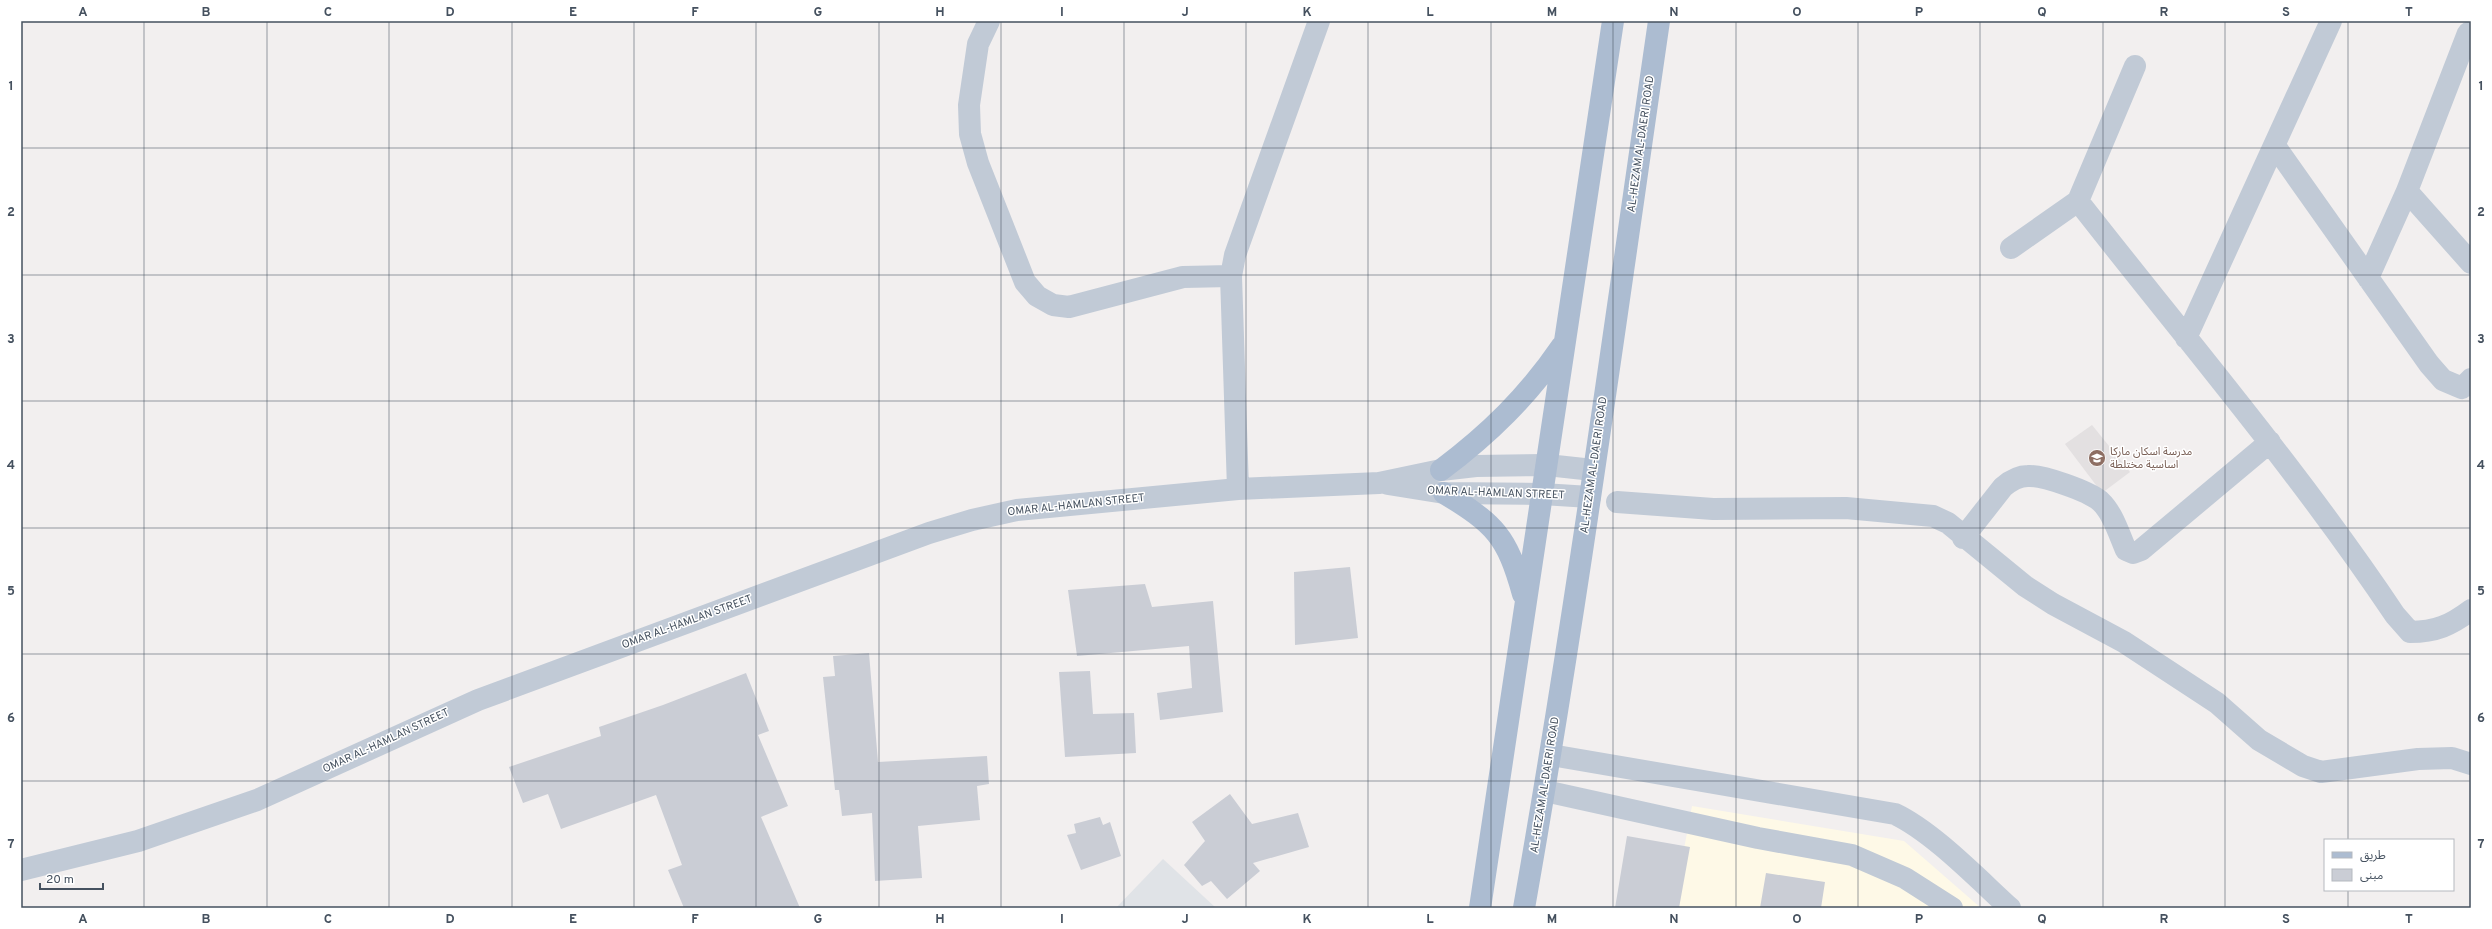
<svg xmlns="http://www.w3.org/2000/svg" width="2492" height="929" font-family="Overpass,'Noto Sans Arabic',sans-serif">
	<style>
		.commercial { fill: #fef9e7 }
		.education { fill: #e3e0e1 }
		.airport { fill: #e0e3e7 }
		.building { fill: #cacdd5 }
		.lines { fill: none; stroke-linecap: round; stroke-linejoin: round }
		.minor { stroke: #c1cad6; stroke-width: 22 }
		.major { stroke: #acbcd1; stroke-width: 22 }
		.grid { fill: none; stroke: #45515f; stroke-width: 1; stroke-opacity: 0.55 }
		.labels { text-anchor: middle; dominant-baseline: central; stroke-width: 3; stroke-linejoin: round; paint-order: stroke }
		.street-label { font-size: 11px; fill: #45515f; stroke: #fff }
		.education-label { font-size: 11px; fill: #785e54; stroke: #fff; text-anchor: start }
		.neatline { fill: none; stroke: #45515f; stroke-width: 1.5 }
		.grid-label { font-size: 13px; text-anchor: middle; font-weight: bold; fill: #45515f }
	</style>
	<rect width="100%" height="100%" fill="#f2efef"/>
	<path class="commercial" d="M1692,806L1904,841L1981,908H1673Z"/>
	<path class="education" d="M2092,425L2130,472L2102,493L2065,444Z"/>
	<path class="airport" d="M1163,859L1216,908H1116Z"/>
	<path class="building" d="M1350,567L1358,638L1295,645L1294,572Z
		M1145,584L1152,607L1213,601L1223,712L1160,720L1157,693L1192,688L1189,646L1077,656L1068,590Z
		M869,653L878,762L987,756L989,784L977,786L980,820L918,826L922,878L875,881L872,813L842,816L839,790H835L823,677L835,676L833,656Z
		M1090,671L1093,714L1134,713L1136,753L1065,757L1059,672Z
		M746,673L769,731L758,735L788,806L761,817L800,908H684L668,870L682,865L656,795L561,829L548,794L523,803L509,767L601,736L599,727L663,705Z
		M1230,794L1252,824L1298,813L1309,847L1253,863L1260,871L1227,899L1211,881L1202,886L1184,865L1205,841L1192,822Z
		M1100,817L1103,825L1110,822L1121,856L1081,870L1067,835L1076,833L1074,824Z
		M1627,836L1690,847L1679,908H1615Z
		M1766,873L1825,882L1821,908H1760Z"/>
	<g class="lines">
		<path class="minor" d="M989,21L978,44L969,105L970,134L978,163L1025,282L1037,296L1053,305L1069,307L1183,277L1231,276
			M2275,146L2429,364L2443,380L2462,388L2471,379
			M2407,191L2471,263
			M2078,201C2185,338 2298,470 2395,615L2410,632C2436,632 2451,625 2471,610
			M2011,248L2078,201L2135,66
			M2368,278L2407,191L2468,33
			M2186,338L2331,21
			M1388,484L1444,493L1542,494L1590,497
			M1238,489L1231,276L1235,255L1319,21
			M1617,502L1713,509L1846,508L1933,516L1948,523L2025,586L2053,604L2124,642L2217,703L2259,740L2303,766L2321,772L2418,759L2452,758L2471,764
			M1963,538L2003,487C2010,481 2019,476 2028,476C2043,475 2088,491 2100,501C2113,513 2119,534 2126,550L2133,553L2141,550L2270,442
			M1551,755L1895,814C1933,832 1978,879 2010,908
			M1545,791L1758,838L1852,855L1905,878L1952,908
			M21,870L138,841L257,800L478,700L929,533L972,520L1017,510L1238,489L1379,483L1441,470L1476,466L1547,465L1593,470"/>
		<path class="major" d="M1441,470C1489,434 1528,396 1562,346
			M1444,493C1495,524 1507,536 1523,594
			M1480,908L1613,21
			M1524,908C1576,613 1616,317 1659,21"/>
	</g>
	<path class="grid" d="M144,21V908M267,21V908M389,21V908M512,21V908M634,21V908M756,21V908M879,21V908M1001,21V908M1124,21V908M1246,21V908M1368,21V908M1491,21V908M1613,21V908M1736,21V908M1858,21V908M1980,21V908M2103,21V908M2225,21V908M2348,21V840M21,148H2471M21,275H2471M21,401H2471M21,528H2471M21,654H2471M21,781H2471M2348,890V908"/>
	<defs>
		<g id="school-disc" transform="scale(0.9)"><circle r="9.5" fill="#8d6e63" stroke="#fff"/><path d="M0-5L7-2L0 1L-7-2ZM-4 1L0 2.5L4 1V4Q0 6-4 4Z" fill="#fff"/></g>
	</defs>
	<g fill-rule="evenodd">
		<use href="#school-disc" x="2097" y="458"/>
	</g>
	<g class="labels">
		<g class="street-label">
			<text transform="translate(1641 144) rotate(-82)">AL-HEZAM AL-DAERI ROAD</text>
			<text transform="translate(1594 465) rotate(-82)">AL-HEZAM AL-DAERI ROAD</text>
			<text transform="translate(1496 493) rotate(2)">OMAR AL-HAMLAN STREET</text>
			<text transform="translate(1076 505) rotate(-6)">OMAR AL-HAMLAN STREET</text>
			<text transform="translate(687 622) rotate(-20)">OMAR AL-HAMLAN STREET</text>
			<text transform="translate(386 741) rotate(-25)">OMAR AL-HAMLAN STREET</text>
			<text transform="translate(1545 785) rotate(-81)">AL-HEZAM AL-DAERI ROAD</text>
		</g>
		<g class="education-label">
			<text x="2110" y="452">مدرسة اسكان ماركا<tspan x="2110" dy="13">اساسية مختلطة</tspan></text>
		</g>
	</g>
	<rect width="2492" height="929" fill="none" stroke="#ffffff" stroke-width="44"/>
	<rect x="2324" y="839" width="130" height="52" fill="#ffffff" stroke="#b5b9bf"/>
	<rect x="2332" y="852" width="20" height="6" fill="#acbcd1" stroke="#b5b9bf"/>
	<text x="2360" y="859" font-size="12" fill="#45515f">طريق</text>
	<rect x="2332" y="869" width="20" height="12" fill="#cacdd5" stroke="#b5b9bf"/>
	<text x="2360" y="879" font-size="12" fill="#45515f">مبنى</text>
	<path d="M40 883v6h63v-6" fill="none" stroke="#45515f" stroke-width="2"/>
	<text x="46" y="883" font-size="12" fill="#45515f" stroke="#ffffff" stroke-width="3" paint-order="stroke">20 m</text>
	<rect x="22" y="22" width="2448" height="885" class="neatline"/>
	<g class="grid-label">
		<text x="83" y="16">A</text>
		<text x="206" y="16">B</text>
		<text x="328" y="16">C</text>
		<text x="450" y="16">D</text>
		<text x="573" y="16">E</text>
		<text x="695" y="16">F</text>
		<text x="818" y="16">G</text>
		<text x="940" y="16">H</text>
		<text x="1062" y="16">I</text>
		<text x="1185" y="16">J</text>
		<text x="1307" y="16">K</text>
		<text x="1430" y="16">L</text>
		<text x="1552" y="16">M</text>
		<text x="1674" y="16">N</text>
		<text x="1797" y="16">O</text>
		<text x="1919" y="16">P</text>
		<text x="2042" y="16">Q</text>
		<text x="2164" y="16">R</text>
		<text x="2286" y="16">S</text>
		<text x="2409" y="16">T</text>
		<text x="11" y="90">1</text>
		<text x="2481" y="90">1</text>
		<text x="11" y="216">2</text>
		<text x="2481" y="216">2</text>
		<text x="11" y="343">3</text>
		<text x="2481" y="343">3</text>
		<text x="11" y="469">4</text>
		<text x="2481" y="469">4</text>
		<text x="11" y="595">5</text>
		<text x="2481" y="595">5</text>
		<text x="11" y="722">6</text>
		<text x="2481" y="722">6</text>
		<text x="11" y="848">7</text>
		<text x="2481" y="848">7</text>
		<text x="83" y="923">A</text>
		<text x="206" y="923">B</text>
		<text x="328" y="923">C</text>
		<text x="450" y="923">D</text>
		<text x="573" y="923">E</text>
		<text x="695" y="923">F</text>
		<text x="818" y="923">G</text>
		<text x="940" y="923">H</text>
		<text x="1062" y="923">I</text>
		<text x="1185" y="923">J</text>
		<text x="1307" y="923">K</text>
		<text x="1430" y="923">L</text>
		<text x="1552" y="923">M</text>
		<text x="1674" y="923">N</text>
		<text x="1797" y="923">O</text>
		<text x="1919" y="923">P</text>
		<text x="2042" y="923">Q</text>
		<text x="2164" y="923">R</text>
		<text x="2286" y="923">S</text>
		<text x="2409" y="923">T</text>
	</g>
</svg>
